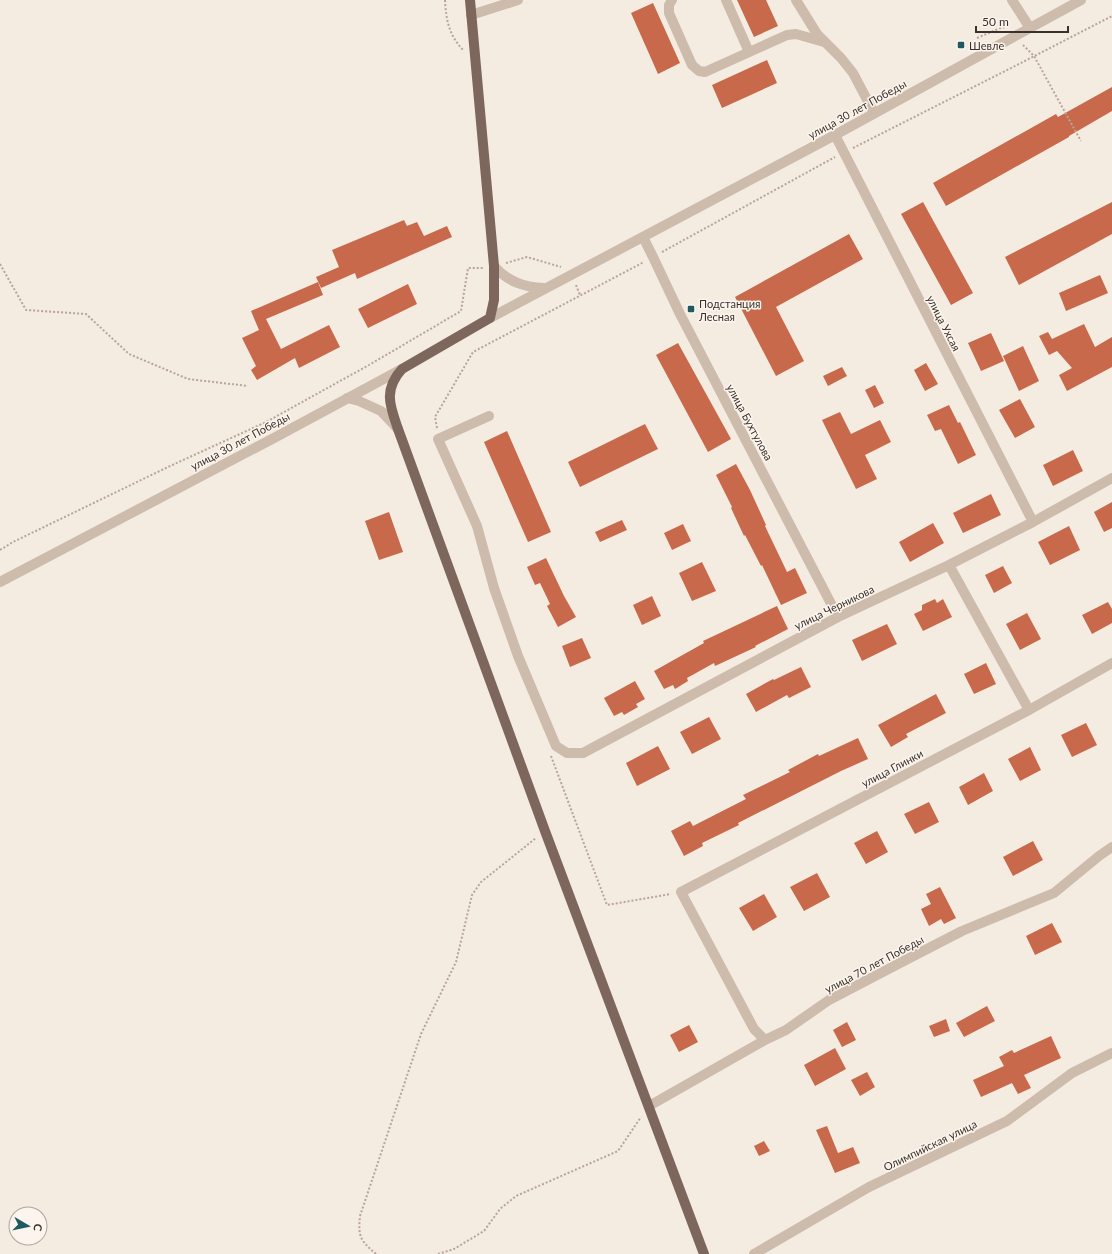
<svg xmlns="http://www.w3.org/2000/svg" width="1112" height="1254" font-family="Lato,sans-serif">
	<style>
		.building { fill: #c8694b }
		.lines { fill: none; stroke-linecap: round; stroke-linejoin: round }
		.path { stroke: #b9a596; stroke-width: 2; stroke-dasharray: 2 2; stroke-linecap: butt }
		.minor { stroke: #cdbbac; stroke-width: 10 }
		.major { stroke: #7d675c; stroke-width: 10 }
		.poi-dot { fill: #1f5a5e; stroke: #fbf5ee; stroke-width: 1.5 }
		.labels { text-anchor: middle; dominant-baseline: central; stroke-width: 3; stroke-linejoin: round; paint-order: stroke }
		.poi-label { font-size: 11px; fill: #3b302b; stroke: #fbf5ee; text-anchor: start }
		.street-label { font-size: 11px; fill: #3b302b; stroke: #fbf5ee }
	</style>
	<rect width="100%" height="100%" fill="#f4ebe1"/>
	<path class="building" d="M737,0H766L778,26L754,37Z
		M653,3L680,63L658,74L631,13Z
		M767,60L777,83L722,108L712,85Z
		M1112,87V111L1069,136V137L946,206L933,183L1056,114L1058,117Z
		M923,202L973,293L951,305L901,214Z
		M1112,202V234L1019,285L1005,257Z
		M404,220L407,226L417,222L424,236L447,226L452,237L357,279L355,273L321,288L316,277L339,267L332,250Z
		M849,234L863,259L776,307L804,361L776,376L735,297Z
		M1100,275L1108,293L1066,311L1059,293Z
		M318,282L323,295L266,319L281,349L329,325L340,347L299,368L295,358L257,380L251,370L256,366L242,338L259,330L251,311Z
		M408,284L417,304L368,328L358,309Z
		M1084,324L1095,347L1112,337V367L1067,391L1059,375L1072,368L1057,351L1049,355L1039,336L1048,332L1052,339Z
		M991,333L1004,361L981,371L968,343Z
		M678,343L731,439L708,452L656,355Z
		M1023,346L1039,381L1019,391L1003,356Z
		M926,363L938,384L925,391L914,370Z
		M842,367L847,376L828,386L823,376Z
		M875,385L884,403L874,408L865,390Z
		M1020,399L1035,427L1015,438L999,410Z
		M949,405L958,423L960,422L976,455L958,464L941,429L935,431L927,415Z
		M840,412L851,434L880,420L891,442L865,455L877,479L856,489L822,420Z
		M645,424L658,449L580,487L568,462Z
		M507,431L551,532L528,542L484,442Z
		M1073,450L1083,471L1053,486L1043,465Z
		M736,464L750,490L766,525L765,526L787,572L795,568L807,593L781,605L762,565L761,566L745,535L744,536L731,508L732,507L716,475Z
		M991,494L1001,515L963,533L953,513Z
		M1112,502V528L1104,532L1094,512Z
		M389,512L403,552L379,560L365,521Z
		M622,520L627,530L600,542L595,532Z
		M933,523L944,543L910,562L899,542Z
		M683,524L691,541L672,550L664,533Z
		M1069,526L1080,550L1050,565L1038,542Z
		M546,558L564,596L576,617L558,627L547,606L550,604L540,583L535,585L527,567Z
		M702,562L716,591L692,601L679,573Z
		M1003,566L1012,583L994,593L985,575Z
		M652,596L661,616L642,625L633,605Z
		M935,599L937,603L943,599L952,617L923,631L914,614L922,610V605Z
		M1108,602L1112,609V623L1092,634L1082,615Z
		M777,606L788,629L755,646L756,647L715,666L714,663L687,678L688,681L675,689L673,685L664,689L654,671L704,643L703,641Z
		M1027,613L1041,639L1020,650L1006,624Z
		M887,624L897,644L862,661L852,640Z
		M582,638L591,658L570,667L562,646Z
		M986,663L996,684L974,694L964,674Z
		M801,667L811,687L789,698L787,695L756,712L746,694L773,679L774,680Z
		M635,681L645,699L636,704L638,707L624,715L622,712L614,716L604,698Z
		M936,694L946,713L906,734L908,737L891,747L878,725Z
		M709,717L721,739L692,754L680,732Z
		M1086,723L1097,745L1072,757L1061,735Z
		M858,738L868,759L841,771L738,823L739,825L702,843L703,846L684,856L671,831L690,821L693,826L746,799L743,795L790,772L788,770L818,754L819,756Z
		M658,746L670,769L637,786L626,763Z
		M1030,747L1041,770L1020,781L1008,759Z
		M984,773L993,791L968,805L959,787Z
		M929,802L939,822L915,834L904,814Z
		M877,831L888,852L866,864L854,843Z
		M1033,841L1043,860L1013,876L1003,857Z
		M817,873L830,897L804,911L790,887Z
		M940,887L956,918L944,924L941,919L929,926L921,909L931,904L926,894Z
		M764,894L777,917L753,931L739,908Z
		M1052,923L1062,942L1035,955L1026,936Z
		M987,1006L995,1021L964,1037L956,1023Z
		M946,1019L950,1031L934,1037L929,1026Z
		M847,1022L856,1040L842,1047L833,1030Z
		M689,1025L698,1042L679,1052L670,1035Z
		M1051,1036L1061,1058L1024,1075L1031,1088L1018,1094L1012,1083L981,1097L973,1080L1004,1066L999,1057L1012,1050L1014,1053Z
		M835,1048L846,1069L815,1086L804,1065Z
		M867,1072L875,1087L860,1096L851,1080Z
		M827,1126L838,1153L853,1147L860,1163L835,1173L816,1130Z
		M764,1141L770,1151L759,1156L754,1146Z"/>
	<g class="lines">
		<path class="path" d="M445,0C446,20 449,35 463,50
			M977,38L1003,27L1006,29
			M1023,45L1034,56L1081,141
			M853,148L1017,65L1112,16
			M662,252L835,157
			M506,263L527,257L561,267
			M0,264L26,310L86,314L129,354L188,379L248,386
			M576,285L580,295
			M437,428L435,417L473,352L644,262
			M0,550L13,542L168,467L266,422L369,365L461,311L468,268H483
			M551,756L607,905L671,894
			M376,1254C360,1240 358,1237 360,1216L421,1034L456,962L472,895L481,882L536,838
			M438,1254L454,1249L484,1231L500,1209L516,1196L618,1151L641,1117"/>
		<path class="minor" d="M672,0L669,5V13L692,65L699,71L705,72L787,35L796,34L824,42
			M726,0L749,52
			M796,0L817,34L841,58L853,73L874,113
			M1012,0L1030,28
			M471,15L518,0
			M835,135L1033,522
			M643,237L653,257L680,314L838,617
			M494,266C508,282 524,287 544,288
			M490,318L835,135L1081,0
			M347,398L359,401L381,411L398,429
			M489,416L438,439L477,526L494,588L518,656L556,746L567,753H583L838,617L949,565L1033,522L1112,478
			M949,565L1029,710
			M0,582L274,438L402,369
			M765,1040L754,1029L681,892L1029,710L1112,663
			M649,1106L765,1040L786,1030L829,1000L898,964L962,931L1054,893L1099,856L1112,847
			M754,1254L869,1187L1007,1121L1072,1073L1112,1053"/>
		<path class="major" d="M470,0L494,266V300L490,318L402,369C383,390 390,406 398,429L545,831L704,1254"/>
	</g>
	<g class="poi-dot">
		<rect x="957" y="41" width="8" height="8" rx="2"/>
		<rect x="687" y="305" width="8" height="8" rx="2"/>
	</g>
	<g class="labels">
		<g class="poi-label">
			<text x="969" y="45">Шевле</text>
			<text x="699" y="303">Подстанция<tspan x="699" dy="13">Лесная</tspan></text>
		</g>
		<g class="street-label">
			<text transform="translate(857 109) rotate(-29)">улица 30 лет Победы</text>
			<text transform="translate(944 323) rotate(63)">улица Ухсая</text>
			<text transform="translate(750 422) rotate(62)">улица Бухтулова</text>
			<text transform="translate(240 441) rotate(-28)">улица 30 лет Победы</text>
			<text transform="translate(834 607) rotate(-26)">улица Черникова</text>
			<text transform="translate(892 768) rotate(-28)">улица Глинки</text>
			<text transform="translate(874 964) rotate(-28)">улица 70 лет Победы</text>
			<text transform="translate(930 1145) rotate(-26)">Олимпийская улица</text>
		</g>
	</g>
	<g transform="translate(28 1226) rotate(99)"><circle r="19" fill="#fbf5ee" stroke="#aea6a0"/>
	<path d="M0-3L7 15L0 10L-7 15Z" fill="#1f5a5e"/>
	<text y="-6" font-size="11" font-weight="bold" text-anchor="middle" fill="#3b302b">С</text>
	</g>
	<path d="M976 26v6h92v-6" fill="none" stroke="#3b302b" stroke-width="2"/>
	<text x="982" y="26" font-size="12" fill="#3b302b" stroke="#fbf5ee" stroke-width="3" paint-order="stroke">50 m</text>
</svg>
